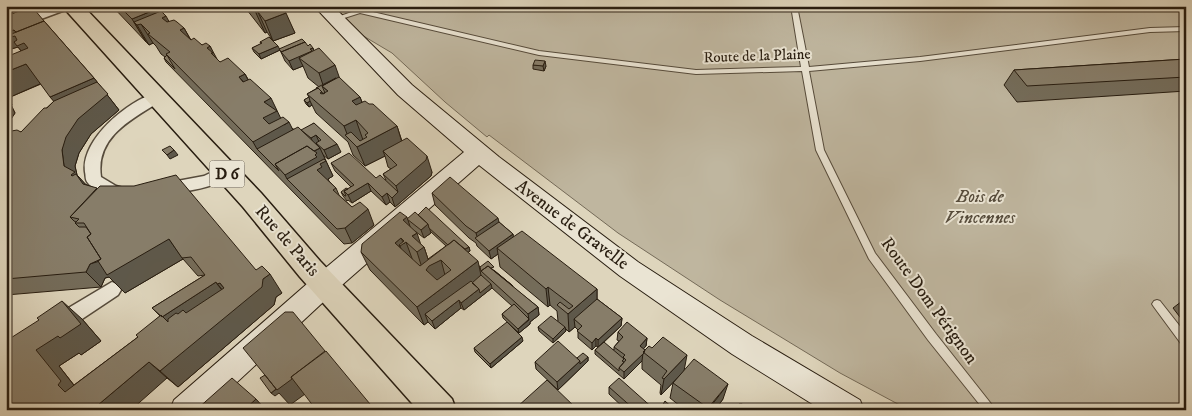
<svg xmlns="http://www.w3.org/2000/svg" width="1192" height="416" font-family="'IM FELL DW Pica',serif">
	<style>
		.green { fill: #bfb69f; stroke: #746a58 }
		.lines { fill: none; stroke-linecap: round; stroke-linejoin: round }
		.lane-casing { stroke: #564b3b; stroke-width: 2 }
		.street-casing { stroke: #564b3b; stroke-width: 3 }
		.secondary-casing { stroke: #281d10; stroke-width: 2 }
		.primary-casing { stroke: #281d10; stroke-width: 3 }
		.lane { fill: #eae4d3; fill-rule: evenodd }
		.street { fill: #eae4d3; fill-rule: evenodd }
		.secondary { fill: #eae4d3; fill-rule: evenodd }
		.primary { fill: #ded5bc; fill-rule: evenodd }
		.wall { fill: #746c5a; stroke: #281d10; fill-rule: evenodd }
		.shaded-wall { fill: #5e584a; stroke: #281d10 }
		.building { fill: #877d69; stroke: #281d10; fill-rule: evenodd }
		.labels { text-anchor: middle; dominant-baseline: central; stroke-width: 4; stroke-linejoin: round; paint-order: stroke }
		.far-street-label { font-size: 15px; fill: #281d10; stroke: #eae4d3 }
		.shield { fill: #eae4d3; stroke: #62594a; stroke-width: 1 }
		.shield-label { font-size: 16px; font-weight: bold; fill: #281d10 }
		.park-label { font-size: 18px; font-style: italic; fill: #554b3b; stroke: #eae4d3 }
		.street-label { font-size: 18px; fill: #281d10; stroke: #eae4d3 }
	</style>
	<rect width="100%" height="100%" fill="#ded5bc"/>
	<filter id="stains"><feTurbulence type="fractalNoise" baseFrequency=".004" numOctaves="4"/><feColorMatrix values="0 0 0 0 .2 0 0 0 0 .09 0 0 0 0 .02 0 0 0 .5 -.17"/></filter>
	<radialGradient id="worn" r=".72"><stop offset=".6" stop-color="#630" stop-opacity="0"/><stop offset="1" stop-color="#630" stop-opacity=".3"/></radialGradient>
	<path class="green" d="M313,6H1186V410H909L840,373L720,300L618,233L489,135L487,137L445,102L392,53Z"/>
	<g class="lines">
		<g class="lane-casing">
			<path id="lane" d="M791,6H797L809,67L920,57L1150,28L1186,27V31L1150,32L920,61L809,71L824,150L875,253L936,334L996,410H984L928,340L869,259L816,150L802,71L696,74L539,55L360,13L335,21L332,19L360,9L539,51L696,70L801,67Z
				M1157,300L1160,301L1186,334V347L1182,345L1154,307L1152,304L1154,301Z"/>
		</g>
		<g class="street-casing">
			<path id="street" d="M52,6H70L68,9L6,32V24Z
				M156,93L161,95L163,98L161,101C132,119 95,137 101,177L116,186L127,189L129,193L127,197C118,200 109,197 101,192C97,189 91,187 88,183C85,180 86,176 85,172C81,140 127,101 156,93Z
				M225,166L230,168L233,172C223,188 180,192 162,195L156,193L154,189L156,185L204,176Z
				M112,282L118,285L121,290L118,295L64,331L57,333L50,331L48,325L50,319Z"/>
		</g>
		<g class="secondary-casing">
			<path id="secondary" d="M314,6H333L412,85L499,157L638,262L752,336L860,400L864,410H822L732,354L620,276L479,165L334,292L207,410H170L174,400L316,276L464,152L398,95Z"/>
		</g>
		<g class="primary-casing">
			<path id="primary" d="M62,6H83L261,193L320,261L452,399L456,410H418L300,277L243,207Z"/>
		</g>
		<use href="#lane" class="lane"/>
		<use href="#street" class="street"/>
		<use href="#secondary" class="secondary"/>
		<use href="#primary" class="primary"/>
	</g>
	<path class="wall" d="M6,6L29,9L44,21L94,78L119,110L91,134L79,153L75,166L77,175L85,184L256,270L282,293L276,297L274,305L178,387L167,378L15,410L82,319L101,341L81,355L79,353L59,366L74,385L138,337L160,316L152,308L205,275L198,276L183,259L125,293L109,277L105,278L101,287L6,295V132H21L54,101L41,84L8,98L7,96L12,105H11L15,113L11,119L6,122V72L21,51L18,47L11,49L9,47L6,49Z
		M112,6H157L169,22L184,28L191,40L202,45L210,46L215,57L220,62L245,74L248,79L280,118L293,129L302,131L314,123L341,152L328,159L323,155L333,176L328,179L329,181L336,188L339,195L352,207L374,225L352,243L344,244L166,62L164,58L165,57L161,54L156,46L153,43L149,45Z
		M246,6H281L295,33L273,41L267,32L265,33L247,10Z
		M260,42L279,49L308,46L313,48L314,51L339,78L360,97L362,102L397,126L402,141L432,172L431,176L395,207L390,202L386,205L371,191L352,203L348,200L347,201L343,196L341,192L348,189L351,187L335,171L331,163L376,178L386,180L383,174L391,169L388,167L385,156L365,166L353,155L348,142L316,113L312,105L309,107L306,104L304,100L309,97L307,94L319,87L308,78L303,66L293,70L285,61L280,50L261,59L254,52L252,48L261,44Z
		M1186,59V91L1017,102L1004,85L1014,70Z
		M533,65L546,66L544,71L533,69Z
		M432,193L499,222L513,234V237L597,289V299L622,318L621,326L601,345L614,350V347L619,341L617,340L618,332L647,338L646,346L643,349L684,371L723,399L715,410H685L670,398L673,383L679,376L661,395L660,393L661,385L642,369V361L624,379L595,354V350L598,347L596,346L592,350L578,338V330L575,327L569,332L565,328L566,331L553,343L539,331L538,327L558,321L557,311L550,305L548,307L500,267L498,254L491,259L477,246L476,243L469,238L435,205Z
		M418,215L469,247L470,251L468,252L480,267L495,271L513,286V287L538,307L539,315L530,322V324L519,333L503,318L502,314L512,306L492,288L464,310L461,308L435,329L428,322L424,325L370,270L361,252L410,227L407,219ZM415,231L424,238L431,233V232L446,246L428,259L424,247L420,244Z
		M1186,298V325L1173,308Z
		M523,341L491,368L475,352L474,348Z
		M588,357V361L558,390L536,369L535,362Z
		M609,387L655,410H626L609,394Z"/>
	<path class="shaded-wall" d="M6,6H31L29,9L6,18Z
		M159,8L164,17L166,16L177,36L150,33L141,24L153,43L149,45L137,25L134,22L146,42L132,19Z
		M258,12L267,32L265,33L256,13Z
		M286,13L295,33L273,41L265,21Z
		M184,28L195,48L180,30Z
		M14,30L40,62L33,65L18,47L11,49L9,47L6,49V32Z
		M210,46L224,72L207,48Z
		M278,46L280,50L261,59L259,54Z
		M313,48L316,56L299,58L303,66L293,70L289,61Z
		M545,61L546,66L544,71L543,66Z
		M26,64L42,83L8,98L7,96L12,105H11L15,113L11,119L6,122V72Z
		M335,65L342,85L328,91L324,88L319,73Z
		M245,74L255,94L239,77Z
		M94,78L119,110L91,134L79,153L75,166L77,175L90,189L169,239L183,259L125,293L109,277L105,278L101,287L86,272L90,264L103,260L71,175L64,166L62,150L67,117L50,97Z
		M360,97L367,117L352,101Z
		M271,98L284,125L289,122L299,142L257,149L253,142L263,118L264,102Z
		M310,101L312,105L309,107L307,103Z
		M356,120L363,140L355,144L349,139L344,126Z
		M397,126L403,146L383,151L385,156L365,166L357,147Z
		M316,135L320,144L316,143L317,146L315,147L311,138Z
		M337,144L341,152L328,159L324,150Z
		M320,148L333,176L328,179L329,182L287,179L285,175L281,170Z
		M174,150L178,155L170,159L167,155Z
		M427,156L432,172L431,176L395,207L392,198L398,192L396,186Z
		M368,183L371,191L352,203L348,195Z
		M387,193L390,202L386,205L382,197Z
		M368,209L374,225L352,243L345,228Z
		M407,217L413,236L417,233L422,248L424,247L430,265L441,260L446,279L436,284L426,270L423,271L417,252L403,220Z
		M498,218L501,230L478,240L476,233Z
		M428,224L431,233L424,238L421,230Z
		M513,234L514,243L497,248L498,254L491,259L489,251Z
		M401,238L404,244L406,242L413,261L407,265L400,246L399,245L405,259L395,243Z
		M469,247L470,251L459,258L458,254Z
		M478,261L482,280L425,314L428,322L424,325L417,307Z
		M270,274L282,293L276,297L274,305L178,387L160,371L263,279Z
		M216,282L230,300L179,334L162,317Z
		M220,283L234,301L232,302L217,284Z
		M491,284L492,288L464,310L461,303L479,289Z
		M548,287L550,305L548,307L546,289Z
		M597,289V307L574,319L575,327L569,332L568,314Z
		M459,300L461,308L435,329L432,321Z
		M62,301L82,319L101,341L81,355L79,353L59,366L83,397L65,392L58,385L36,350Z
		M538,307L539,315L530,322V324L519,333L518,329L529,320L528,314Z
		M622,318L621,326L598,347V340Z
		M565,327L566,331L553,343V339Z
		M522,337L523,341L491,368L490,364Z
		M596,338V346L592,350V343Z
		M647,338L646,346L639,354L640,346Z
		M327,353L338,370L290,405L279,393L275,396L271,393Z
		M643,353L642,361L624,379V372Z
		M687,355L684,371L661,395L664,379Z
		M588,357V361L558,390L557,382L580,361Z
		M149,362L167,378L131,410H92Z
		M728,384L723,399L715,410H708Z
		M256,399L266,410H244Z"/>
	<path class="building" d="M119,6H157L159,8L132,19Z
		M250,6H281L286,13L265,21L258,12L256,13Z
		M34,9L44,21L16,32L14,30L6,32V16L22,10Z
		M161,11L166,16L162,18L167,22L174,20L177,22L184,28L180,30L191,40L194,38L202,45L206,43L210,46L207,48L213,53H211L220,62L228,58L245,74L239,77L243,82L250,79L271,98L264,102L277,111L263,118L269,124L283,117L289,122L253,142L166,54L170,52L148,34L150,33L141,24L137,25L134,22Z
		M44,21L94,78L50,97L26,64L6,72V57L28,48L24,43L17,46L14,42L17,40L15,36L11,37L9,35Z
		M269,37L278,46L259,54L252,48L262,43L260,42Z
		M302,39L306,43L305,42L281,52L282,53L279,49Z
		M305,42L308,46L310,44L313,48L310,49L312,51L289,61L281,52Z
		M319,48L335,65L319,73L299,58Z
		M167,55L175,69L164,58Z
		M1186,59V77L1027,86L1014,70Z
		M535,60L545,61L543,66L533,65Z
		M339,77L360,97L352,101L356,105L365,101L369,104H373L397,126L357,147L345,135L351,132L360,141L367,137L365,135L368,133L356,120L344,126L307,94L318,88L322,92L320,93L322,94L328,91L322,86Z
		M336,78L322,86L325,93L323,94L322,92L318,88H316Z
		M97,82L108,94L78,119L66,137L62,150L64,166L75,172L71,175L72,176L76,174L83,184L97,188L70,217L74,221L76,222L75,223L79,227H86L91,234L87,237L101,259L90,264L86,272L6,279V132L17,130L21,132L44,108H47L54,101Z
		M309,97L310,101L307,103L304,100Z
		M314,123L337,144L324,150L316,143L321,140L316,135L311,138L301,130Z
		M298,127L320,148L314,151L307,146L275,164L279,171L257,149Z
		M407,138L427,156L426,160L396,186L383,174L397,165L383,151Z
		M170,146L174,150L167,155L162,150Z
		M307,146L317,153L315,155L317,157L285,175L275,164Z
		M349,153L376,178L380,175L398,192L392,198L387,193L382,197L368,183L348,195L344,191L354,185L331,163Z
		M324,159L326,161L320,164L322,167L317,170L336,188L333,190L352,207L360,202L368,209L345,228L337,229L287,179Z
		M176,175L256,270L262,266L270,274L263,279L262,287L160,371L149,362L92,410H15L6,397V341L39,320L37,318L62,301L81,324L60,338L58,336L36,350L61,381L58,385L65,392L138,337L136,335L161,315L168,322V319L176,313L178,314L183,310L186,313L224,288L220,283L217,284L216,282L162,317L152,308L205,275L191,257L182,258L169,239L107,275L98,261L101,259L87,237L91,234L84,223H75L79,219L70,217L100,186H134Z
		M450,177L498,218L476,233L466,226L432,193Z
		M346,188L348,189L344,191L346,196H345L341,192Z
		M426,207L469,247L465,249L454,240L448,245L429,228L428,224L418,215Z
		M400,212L407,217L403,220L417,233L412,236L424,247L417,252L406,242L400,246L399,245L404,241L401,238L395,243L420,266L454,240L478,261L417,307L361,252L362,244ZM441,260L451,270L437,280L426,270L429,266Z
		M415,212L428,224L421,230L407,219Z
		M499,222L513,234L489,251L475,238Z
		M522,231L597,289L568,314L557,305L560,302L569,309L573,306L548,287L546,289L497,248Z
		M488,261L494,267L491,268L513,286L488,266L481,271L480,267Z
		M488,266L538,307L528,314L481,271Z
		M481,275L491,284L480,293L479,289L472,283Z
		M471,281L479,289L461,303L459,300L432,321L425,314Z
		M597,299L622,318L598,340L596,338L592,343L577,331L582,326L574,319Z
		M514,304L529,319L518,329L502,314Z
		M285,312H293L325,351L291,377L292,379L277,390L243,348Z
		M551,316L565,327L553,339L538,327Z
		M507,322L522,337L490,364L474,348Z
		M627,322L647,338L640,346L645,350L644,353L624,372L619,368L626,360L623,357L625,355L614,347L623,337L618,332Z
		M663,337L687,355L664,379L662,378L667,371L643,352L649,346L652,348Z
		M558,341L580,361L557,382L535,362Z
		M604,342L624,359L622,361L624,362L619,368V371L595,350Z
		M326,351L375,410H312L314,407L291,377Z
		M583,353L588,357L580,364V361L577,358Z
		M694,359L728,384L708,408L673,383Z
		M265,375L276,389L271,393L260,378Z
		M232,378L256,399L244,410H196Z
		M619,378L655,410H635L609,387Z
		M547,380L578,410H520L517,407Z
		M665,401L675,410H666L662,406Z
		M660,404L666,410H656Z
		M739,404H742L750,410H735Z"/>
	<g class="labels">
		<g class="far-street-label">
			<text transform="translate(757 56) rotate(-2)">Route de la Plaine</text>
		</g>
		<rect class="shield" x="209.5" y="160.5" width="35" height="27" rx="4"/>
		<g class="shield-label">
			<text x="227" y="174">D 6</text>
		</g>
		<g class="park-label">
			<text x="980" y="197">Bois de<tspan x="980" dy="21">Vincennes</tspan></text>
		</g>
		<g class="street-label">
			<text transform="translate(572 225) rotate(37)">Avenue de Gravelle</text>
			<text transform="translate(287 241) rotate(49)">Rue de Paris</text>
			<text transform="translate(929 301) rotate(54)">Route Dom Pérignon</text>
		</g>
	</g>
	<rect width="1192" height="416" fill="none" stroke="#ded5bc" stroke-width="25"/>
	<rect x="8" y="8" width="1177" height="401" fill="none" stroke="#281d10" stroke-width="2.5"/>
	<rect x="12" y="12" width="1167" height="391" fill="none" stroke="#281d10"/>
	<rect width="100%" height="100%" filter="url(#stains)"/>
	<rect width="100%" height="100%" fill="url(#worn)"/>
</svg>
